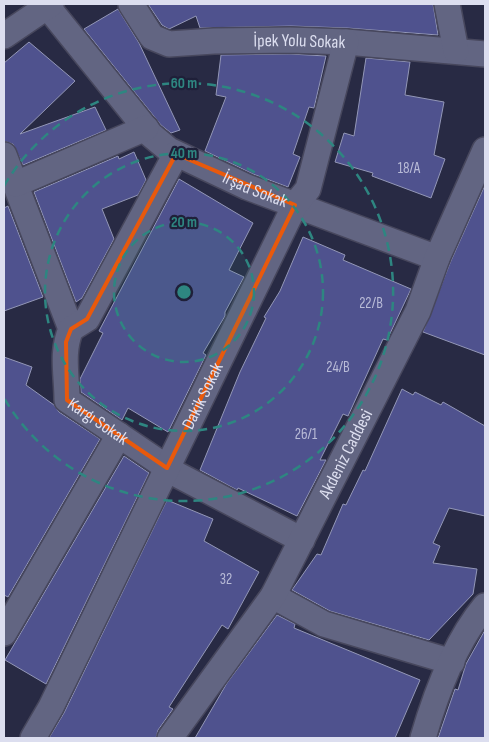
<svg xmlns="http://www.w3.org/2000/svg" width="489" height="742" font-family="'Sofia Sans Condensed',sans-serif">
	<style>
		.building { fill: #4f528e; stroke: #9397b7 }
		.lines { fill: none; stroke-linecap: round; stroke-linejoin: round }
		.street-casing { stroke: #47475d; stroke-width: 28 }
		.street { stroke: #626582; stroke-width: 25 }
		.marked { fill: none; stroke: #e8590c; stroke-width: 4; stroke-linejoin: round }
		.ring { fill: none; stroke: #2e8681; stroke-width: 2.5; stroke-dasharray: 9 6 }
		.labels { text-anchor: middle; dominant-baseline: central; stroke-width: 4.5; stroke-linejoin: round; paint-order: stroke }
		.number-label { font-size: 15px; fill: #b9bbd7 }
		.street-label { font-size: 18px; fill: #dcdeef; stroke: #1f2039 }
		.centre { fill: #2e8681; stroke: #1f2039; stroke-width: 2.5 }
		.ring-label { font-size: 15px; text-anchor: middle; font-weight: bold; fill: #2e8681; stroke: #1f2039; stroke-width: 4.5; stroke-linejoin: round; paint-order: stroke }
	</style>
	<rect width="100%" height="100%" fill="#282a44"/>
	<path class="building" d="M148,4H433L438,35L347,28L291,26L200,28L196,16L169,29L162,25Z
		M118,9L139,43L180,130L171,133L161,125L84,29Z
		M29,42L75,81L20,134L95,107L106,130L23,165L13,144L4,141V63Z
		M290,54L326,56L314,108L309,107L293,154L300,157L288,187L253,174L205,151L226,97L216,95L221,55Z
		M366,58L410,62L405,95L444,102L434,155L445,159L431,198L372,176L373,173L335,162L344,133L354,136Z
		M134,152L146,180L138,195L102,209L114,239L82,298L76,302L34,192L118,156L119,159Z
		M179,179L253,223L229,270L244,277L225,312V316L203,353L206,355L168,432L128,408L122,420L81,392L80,379L103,333L99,331Z
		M485,185V355L423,332L450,263Z
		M8,206L43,297L4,311V208Z
		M303,237L345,255L343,260L411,289L387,340L383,339L348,416L343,414L320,460H326L297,516L238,488L237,490L200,470L240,372L266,318L264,317L280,291Z
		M4,357L32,367L26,385L54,405L59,412L100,439L8,597L4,595Z
		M402,389L413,395L415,392L441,405L443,402L485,426V516L449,508L433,543L440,546L433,563L477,569L473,594L429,640L330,611L292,590L317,554L321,555L343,504L346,505L363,470L365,471Z
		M124,456L149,473L46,684L5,660Z
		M167,500L213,519L204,541L259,572L228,629L222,625L169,707L173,709L158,730L156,738H49L64,713Z
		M277,615L295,624L294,628L420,680L395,738H195L227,683Z
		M485,630V738H438L455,689L458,690L466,664Z"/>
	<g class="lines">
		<g class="street-casing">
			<g id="street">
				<path id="s1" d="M131,4L152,37L169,44L214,41L290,40L346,42L485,54"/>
				<path d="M447,4L456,51"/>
				<path id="s2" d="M47,6L151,135L169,150L247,187L437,258"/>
				<path d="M4,36L51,4"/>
				<path id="s3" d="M4,155L71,329C61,352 67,375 67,400L178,475L302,540"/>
				<path d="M16,184L146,128"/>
				<path d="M71,329L87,319L176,154"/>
				<path d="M273,596L324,624L452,662"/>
				<path d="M4,633L119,435"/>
				<path id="s4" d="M33,738L51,707L295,205L308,189L346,42"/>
				<path id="s5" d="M170,738L273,596L418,311L437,258L485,150"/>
				<path d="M423,738C436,693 455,642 485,606"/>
			</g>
		</g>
		<use href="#street" class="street"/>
	</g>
	<path class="marked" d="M176,154L295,205L167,468L67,400L66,342L71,329L87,319Z"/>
	<circle cx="184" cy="292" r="70" fill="#2e8681" fill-opacity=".12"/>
	<g class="ring">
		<circle cx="184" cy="292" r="70"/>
		<circle cx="184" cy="292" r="139"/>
		<path d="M4 186A209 209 0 1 1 4 398"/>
	</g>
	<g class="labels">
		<g class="number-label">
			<text x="409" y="168">18/A</text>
			<text x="371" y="303">22/B</text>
			<text x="338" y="367">24/B</text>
			<text x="306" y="434">26/1</text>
			<text x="226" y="579">32</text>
		</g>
		<g class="street-label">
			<text stroke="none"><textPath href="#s1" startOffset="188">İpek Yolu Sokak</textPath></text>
			<text stroke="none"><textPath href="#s2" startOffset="284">İrşad Sokak</textPath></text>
			<text stroke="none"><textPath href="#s4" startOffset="382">Dakik Sokak</textPath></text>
			<text stroke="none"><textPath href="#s3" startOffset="296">Kargı Sokak</textPath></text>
			<text stroke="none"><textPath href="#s5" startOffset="335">Akdeniz Caddesi</textPath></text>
		</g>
	</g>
	<circle cx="184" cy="292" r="8" class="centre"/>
	<g class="ring-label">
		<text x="184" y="88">60 m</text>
		<text x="184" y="158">40 m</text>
		<text x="184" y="227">20 m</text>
	</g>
	<rect width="489" height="742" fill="none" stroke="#dcdeef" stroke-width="10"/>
</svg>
